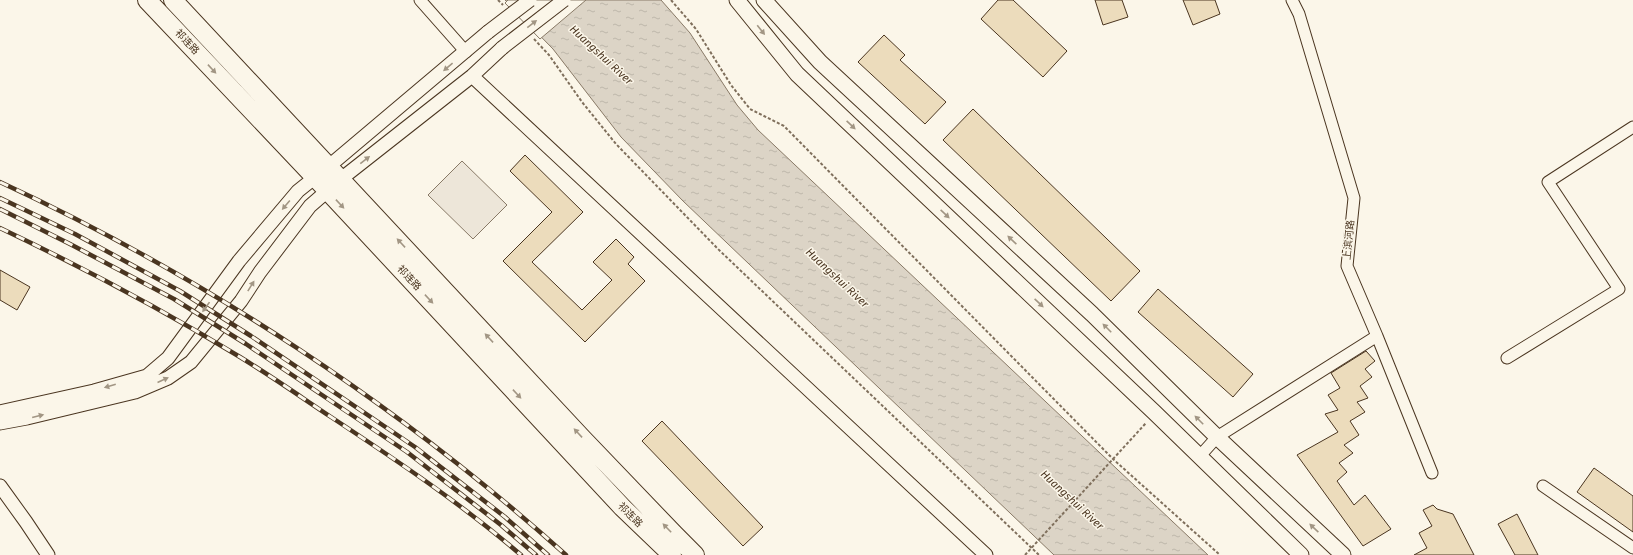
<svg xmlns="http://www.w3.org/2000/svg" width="1633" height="555" font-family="'Fira Sans','Noto Sans SC',sans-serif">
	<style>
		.pitch { fill: #ede6d9; stroke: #887966 }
		.water { fill: url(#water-ripples); stroke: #887966 }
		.pier { fill: #fbf6e9; stroke: #887966 }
		.building { fill: #ecdcbc; stroke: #4a3520 }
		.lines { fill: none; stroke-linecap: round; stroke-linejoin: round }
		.minor-casing { stroke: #4a3520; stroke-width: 13 }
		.tertiary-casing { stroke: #4a3520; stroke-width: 15 }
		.secondary-casing { stroke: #4a3520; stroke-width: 17 }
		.trunk-casing { stroke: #4a3520; stroke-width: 20 }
		.path { stroke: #7f6f5c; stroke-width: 2; stroke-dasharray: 3 2; stroke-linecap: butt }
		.minor { stroke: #fbf6e9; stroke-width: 11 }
		.tertiary { stroke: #fbf6e9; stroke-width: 13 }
		.secondary { stroke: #fbf6e9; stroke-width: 15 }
		.trunk { stroke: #fbf6e9; stroke-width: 18 }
		.rail-casing { stroke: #4a3520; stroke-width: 4.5 }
		.rail { stroke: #fbf6e9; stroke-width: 3; stroke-dasharray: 9; stroke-linecap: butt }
		.tertiary-bridge-casing { stroke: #4a3520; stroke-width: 15; stroke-linecap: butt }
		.tertiary-bridge { stroke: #fbf6e9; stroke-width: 13 }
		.oneway { fill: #a29684 }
		.labels { text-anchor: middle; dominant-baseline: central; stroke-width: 3; stroke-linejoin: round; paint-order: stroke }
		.street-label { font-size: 10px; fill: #4a3520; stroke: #fbf6e9 }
		.water-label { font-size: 11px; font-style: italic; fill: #4a3520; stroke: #fbf6e9 }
	</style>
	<defs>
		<pattern id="water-ripples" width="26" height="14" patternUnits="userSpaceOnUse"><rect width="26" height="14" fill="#dcd4c6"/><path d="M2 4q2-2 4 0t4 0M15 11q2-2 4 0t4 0" fill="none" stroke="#beb7aa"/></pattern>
	</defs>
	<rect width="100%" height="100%" fill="#fbf6e9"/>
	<path class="pitch" d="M462,161L507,205L473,239L428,195Z"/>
	<path class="water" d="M505,0H661L690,33L737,105L758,130L1208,555H1054L683,201L621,137L553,49Z"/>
	<path class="pier" d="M508,0H586L540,39L505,3Z"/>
	<path class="building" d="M998,0H1013L1067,51L1043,77L981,19Z
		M1095,0H1122L1128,17L1103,25Z
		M1183,0H1215L1220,14L1193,25Z
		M884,35L905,55L900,60L946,102L925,124L858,62Z
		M973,109L1140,271L1111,301L943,140Z
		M525,155L583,212L532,262L582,310L612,280L593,262L616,239L634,257L628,264L645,281L585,342L503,261L552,212L510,171Z
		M0,270L30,287L17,310L0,300Z
		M1158,289L1253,374L1233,397L1138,312Z
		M1366,351L1375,361L1365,369L1372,377L1360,386L1368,398L1357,402L1365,412L1350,421L1359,435L1344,445L1353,453L1339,463L1347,472L1337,481L1354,505L1365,495L1391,529L1363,546L1297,455L1338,432L1325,414L1338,410L1328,395L1340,388L1331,373Z
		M662,421L763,527L743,546L642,441Z
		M1594,468L1633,496V532L1577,492Z
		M1433,505L1437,509L1453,514L1474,555H1414L1427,548L1419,533L1432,526L1423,510Z
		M1517,514L1538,555H1515L1498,524Z"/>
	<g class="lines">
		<g class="minor-casing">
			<path id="minor" d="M420,0L466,52
				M1292,0L1299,14L1354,198L1347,266L1377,336L1432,473
				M1507,358L1619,289L1548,182L1633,127
				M1199,457L1217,437L1377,336
				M1543,486L1633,548"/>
		</g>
		<g class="tertiary-casing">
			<path id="tertiary" d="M472,76L986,555
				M0,412L94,391L147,376L168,358L239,261L298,191L328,167L488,32
				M0,423L27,418L135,392L168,378L191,362L241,301L260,272L310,206L341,179L472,76L502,48
				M0,486L26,522L48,555"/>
		</g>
		<g class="secondary-casing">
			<path id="secondary" d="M737,0L797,74L1154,412L1301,555
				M764,0L820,62L1092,314L1217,437L1343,555"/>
		</g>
		<g class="trunk-casing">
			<path id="trunk" d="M147,0L327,190L622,507L672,555
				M173,0L582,438L674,534L695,555"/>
		</g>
		<path class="path" d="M498,0L503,5
			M671,0L696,29L731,85L750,109L784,126L1113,459L1220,555
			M534,39L549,55L582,102L616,144L718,249L1039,555
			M1025,555L1146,423"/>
		<use href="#minor" class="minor"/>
		<use href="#tertiary" class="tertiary"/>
		<use href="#secondary" class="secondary"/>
		<use href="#trunk" class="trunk"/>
		<g class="rail-casing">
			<path id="rail" d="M0,182C203,276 400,406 566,555
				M0,198L75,234L180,291L251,336L415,447L505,517L548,555
				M0,209L70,244L174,299L246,344L407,452L501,525L536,555
				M0,228C82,267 163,310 240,357C271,376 301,397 331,417C396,460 462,504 521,555"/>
		</g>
		<use href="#rail" class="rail"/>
		<g class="tertiary-bridge-casing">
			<path id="tertiary-bridge" d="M488,32L530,0
				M502,48L564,0"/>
		</g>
		<use href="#tertiary-bridge" class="tertiary-bridge"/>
	</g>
	<defs><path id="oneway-solid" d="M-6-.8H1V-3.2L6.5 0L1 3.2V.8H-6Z"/></defs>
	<g class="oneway">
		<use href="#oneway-solid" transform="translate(532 24) rotate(-38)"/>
		<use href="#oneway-solid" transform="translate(761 30) rotate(51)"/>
		<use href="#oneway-solid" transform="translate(448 67) rotate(140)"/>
		<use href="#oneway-solid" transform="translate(212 69) rotate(47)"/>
		<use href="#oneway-solid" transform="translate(851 125) rotate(43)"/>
		<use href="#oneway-solid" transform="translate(365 160) rotate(-38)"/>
		<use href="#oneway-solid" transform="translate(340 204) rotate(47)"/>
		<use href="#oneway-solid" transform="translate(286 205) rotate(130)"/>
		<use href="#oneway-solid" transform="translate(945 214) rotate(43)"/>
		<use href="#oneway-solid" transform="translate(1012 240) rotate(-137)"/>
		<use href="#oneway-solid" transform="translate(401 243) rotate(-133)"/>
		<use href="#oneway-solid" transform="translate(251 286) rotate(-58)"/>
		<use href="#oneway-solid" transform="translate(429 299) rotate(47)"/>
		<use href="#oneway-solid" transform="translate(1039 303) rotate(43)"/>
		<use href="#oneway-solid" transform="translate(206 307) rotate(126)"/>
		<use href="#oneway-solid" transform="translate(1107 328) rotate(-135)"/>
		<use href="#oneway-solid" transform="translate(489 338) rotate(-133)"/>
		<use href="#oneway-solid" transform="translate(163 380) rotate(-24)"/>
		<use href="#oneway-solid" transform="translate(110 386) rotate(164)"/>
		<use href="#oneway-solid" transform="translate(517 394) rotate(47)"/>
		<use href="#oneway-solid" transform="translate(38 416) rotate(-14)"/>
		<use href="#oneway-solid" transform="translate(1199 420) rotate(-135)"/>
		<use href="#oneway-solid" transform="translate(578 433) rotate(-133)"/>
		<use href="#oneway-solid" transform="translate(667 528) rotate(-134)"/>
		<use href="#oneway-solid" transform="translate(1314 528) rotate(-137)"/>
	</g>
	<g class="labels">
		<g class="street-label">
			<text transform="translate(187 42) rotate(47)">祁连路</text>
			<text transform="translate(1349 240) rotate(-84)">上滨河路</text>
			<text transform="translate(409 278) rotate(47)">祁连路</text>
			<text transform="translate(630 515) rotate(45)">祁连路</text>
		</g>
		<g class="water-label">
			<text transform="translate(601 55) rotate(43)">Huangshui River</text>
			<text transform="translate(837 278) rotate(43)">Huangshui River</text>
			<text transform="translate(1072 500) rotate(43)">Huangshui River</text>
		</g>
	</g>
</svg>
